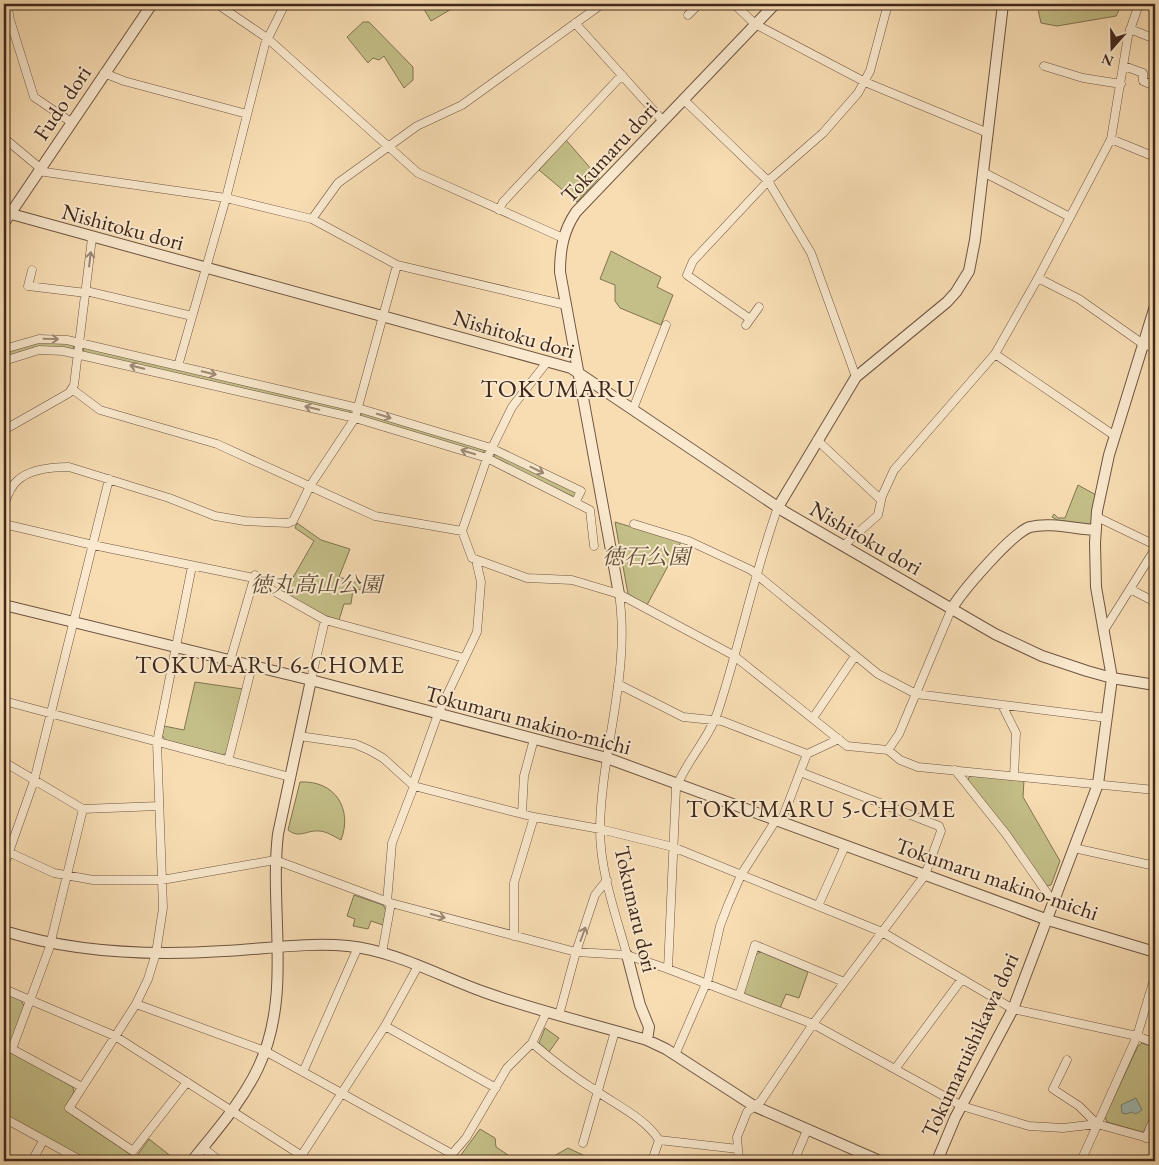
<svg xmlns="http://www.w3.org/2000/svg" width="1159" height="1165" font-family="'EB Garamond','Noto Serif JP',serif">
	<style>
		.green { fill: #c4bf88; stroke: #827452 }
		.water { fill: #9fbab4; stroke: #798077 }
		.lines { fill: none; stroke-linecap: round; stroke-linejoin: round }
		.minor-casing { stroke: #6e5542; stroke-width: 9 }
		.tertiary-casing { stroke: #6e5542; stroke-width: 12 }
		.minor { stroke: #fae9ce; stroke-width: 8 }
		.tertiary { stroke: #fae9ce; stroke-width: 10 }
		.oneway { stroke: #9d8875 }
		.labels { text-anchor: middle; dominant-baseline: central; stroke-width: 4; stroke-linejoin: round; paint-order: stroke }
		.street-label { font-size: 22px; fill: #40281c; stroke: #fae9ce }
		.park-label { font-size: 22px; font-style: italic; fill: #614e37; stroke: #fae9ce }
		.neighbourhood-label { font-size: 24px; letter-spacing: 1px; fill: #40281c; stroke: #fae9ce }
		.quarter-label { font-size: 25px; letter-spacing: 1px; fill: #40281c; stroke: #fae9ce }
	</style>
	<rect width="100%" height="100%" fill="#f8ddb3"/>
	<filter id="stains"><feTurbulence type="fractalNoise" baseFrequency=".004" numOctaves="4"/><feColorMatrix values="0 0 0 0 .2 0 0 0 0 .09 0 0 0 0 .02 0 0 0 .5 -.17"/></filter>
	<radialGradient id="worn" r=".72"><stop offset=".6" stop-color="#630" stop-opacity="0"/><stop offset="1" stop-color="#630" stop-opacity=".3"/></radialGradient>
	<path class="green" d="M421,4H460L431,21Z
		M1122,4L1116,16L1057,26L1041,23L1037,5Z
		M363,22H369L413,67V80L404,88L384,56L379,60L373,58L368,63L347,37Z
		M566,140L599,178L577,202L539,170Z
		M611,251L661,277L657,287L673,295L661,325L620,308L615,301V285L600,279Z
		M39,341L74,344L73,350L38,348L4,359V351Z
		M84,346L352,408L349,414L83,353Z
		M362,411L485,448L483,455L360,418Z
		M496,452L577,491L574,497L493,459Z
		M1078,485L1096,495L1092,525L1057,520L1052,517L1054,514L1058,518H1065Z
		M615,522L681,542L647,605L628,594Z
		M297,523L321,540L350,549L339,577L365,585L364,590L353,589L351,604H344L339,620L323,615L284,593L314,541L295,528Z
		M195,682L243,689L228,752L223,755L165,740L162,735L164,726L184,730Z
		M970,776L1024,780L1023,797L1060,861L1051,885L1046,886L967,781Z
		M300,782C335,780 353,809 341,840C335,837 326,831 319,831C306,830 300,839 288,830Z
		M354,895L383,905L386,910L383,925L371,921L368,929L353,926L355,919L347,916Z
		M761,952L808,972L799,998L786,994L780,1008L746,995L744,991L756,954Z
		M4,993L21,1000L24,1006L8,1050L73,1087L74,1092L70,1099L72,1115L133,1156L136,1157L149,1139L177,1161H82L4,1116Z
		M545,1028L559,1038L549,1052L539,1043Z
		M1142,1043L1155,1048C1155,1068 1159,1121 1142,1132L1107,1122L1105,1117L1138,1046Z
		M480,1129L495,1138L496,1147L517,1161H462L458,1159Z
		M568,1148L596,1161H550L554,1156Z"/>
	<path class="water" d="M1136,1098L1142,1110L1136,1114L1132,1112L1126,1114L1122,1113L1121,1105Z"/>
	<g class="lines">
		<g class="minor-casing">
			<path id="minor" d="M7,4L10,20L34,97L71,122
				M217,4L267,38L418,173L563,238
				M734,4L755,24L865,82L988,133
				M688,15L699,4
				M575,23L663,121
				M1130,29L1155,39
				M1044,66L1083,78L1121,84
				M1124,66L1143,73V81L1155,86
				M104,73L124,81L247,114
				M683,99L768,181L811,253L856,377
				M4,138L40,168
				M1111,139L1155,157
				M38,171L226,198L312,219L397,265L566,305
				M983,172L1070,217
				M499,210L503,202L622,75
				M312,219L338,183L417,126L462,105L602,4
				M32,270L28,286L86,293
				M1038,278L1079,299L1143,344L1155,348
				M86,291L192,316
				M750,319L687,275L693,261L768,181L823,133L858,93L870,71L888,4
				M746,325L759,307
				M4,349L39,339L67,340L358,408L491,448L581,491L576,501
				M995,354L1115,436
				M4,361L39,350L63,351L355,418L487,458L590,510L594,546
				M547,362L512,407L487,458L462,531L472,558L527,578L572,580L619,594L733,655L847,746L888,750L900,760L918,767L1155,790
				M178,366L226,198L265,44L285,4
				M72,389L100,410L217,444L375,516L462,531
				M633,409L666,325
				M4,430L69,393L74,385L92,238
				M817,440L880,499
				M4,505C7,497 10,487 17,481C29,469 53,467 69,467L169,498L215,516L245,521L288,523L293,521L310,486L355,418L397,265
				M1097,517L1155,545
				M4,524L93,545L249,577L325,620L464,658
				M634,524L689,541L751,570L878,674L916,694L1107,718
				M843,546L878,515L882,496L894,470L995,354L1038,278L1111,139L1128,36L1139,4
				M1130,589L1155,602
				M619,594C631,673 601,750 600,829C600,872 616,915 627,955
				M1103,632L1155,549
				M230,661L255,575
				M311,680L325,620
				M618,684L683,717L722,721L807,754L839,739
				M4,701L290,777
				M1002,705L1016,733L1014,776
				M813,718L855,656
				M299,736L355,744L369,750L383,758L414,786L534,817L600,829L673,847L882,932L1013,1009L1137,1036L1155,1043
				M888,750L899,734L951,610
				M228,761L252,666
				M4,762L83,809L159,806
				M955,770L1006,834L1054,903
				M413,784L438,714L477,632L481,582L476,560
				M522,813L524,776L534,739
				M781,822L807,754
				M1074,848L1155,866
				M4,850L54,873L93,880H162L275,860L391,903L576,952L627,955L668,969L813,1024L962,1106L1029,1126L1063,1128L1097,1124L1155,1140
				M4,866L34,781L109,479
				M387,902L392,843L414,786
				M818,906L845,846
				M514,936V883L534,817
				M382,953L391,903
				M668,969L676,788C686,761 709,739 718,711C740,644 754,574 778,507
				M4,989L115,1036L310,1161
				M739,996L755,945L844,982
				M136,1004L265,1051L452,1154
				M559,1015L576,952L595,895L607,880
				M385,1026L496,1088
				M532,1043C553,1061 574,1077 598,1092C618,1106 646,1119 659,1140
				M675,1055L708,979L720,926L728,905L741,875L776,820
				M1067,1060L1053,1089L1079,1106L1097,1124
				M895,1069L962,979
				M303,1072L358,947
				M187,1082L133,1151L69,1108L136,1004L148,979L156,953L163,908L157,742L192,566
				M82,1087L12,1049L49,949L83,809
				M4,1118L82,1161
				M1146,1138L1155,1116
				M583,1143L615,1031
				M203,1148L220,1161
				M32,1161L43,1141
				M298,1161L385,1026L418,966
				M446,1161L466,1138L507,1068L532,1043L547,1011
				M652,1161L659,1140L738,1149
				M739,1161L737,1137L747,1112L761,1101L813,1024L925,875L941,831L939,826L800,772
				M794,1161L807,1130
				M1081,1161L1137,1036L1155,976"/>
		</g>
		<g class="tertiary-casing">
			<path id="tertiary" d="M4,212L571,368L785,512L995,634L1042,656L1087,671L1112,678L1155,685
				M4,223L152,4
				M778,507L856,377L947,302L956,292L969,271L975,240L1003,4
				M619,594L560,272C560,250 563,231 576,212L775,4
				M4,605L311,680L607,758L1048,920L1155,952
				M951,610C961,592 1012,533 1030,527C1050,522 1075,529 1096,530
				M4,931C75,953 150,956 224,951C265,949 307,942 348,946C396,951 439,976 484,992C537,1011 593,1024 647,1040L666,1049L754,1106L880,1161
				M627,955L640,1005L649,1027L647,1040
				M192,1161C215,1132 242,1102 258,1068C293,995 269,911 278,834L311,680
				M937,1161L955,1118L1013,1009L1098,784L1112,678L1096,587L1095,543L1097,511L1109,455L1155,306"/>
		</g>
		<use href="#minor" class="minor"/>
		<use href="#tertiary" class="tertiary"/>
	</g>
	<defs><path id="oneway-shaft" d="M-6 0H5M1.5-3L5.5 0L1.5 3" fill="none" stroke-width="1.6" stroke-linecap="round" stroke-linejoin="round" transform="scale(1.25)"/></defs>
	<g class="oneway">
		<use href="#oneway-shaft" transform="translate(90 259) rotate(-83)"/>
		<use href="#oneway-shaft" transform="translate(51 339) rotate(1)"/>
		<use href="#oneway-shaft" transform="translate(137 367) rotate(-167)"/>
		<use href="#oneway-shaft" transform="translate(209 373) rotate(13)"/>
		<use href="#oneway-shaft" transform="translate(312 408) rotate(-167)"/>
		<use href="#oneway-shaft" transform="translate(384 416) rotate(17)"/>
		<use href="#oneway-shaft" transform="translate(468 452) rotate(-163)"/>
		<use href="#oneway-shaft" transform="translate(537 470) rotate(26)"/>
		<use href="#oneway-shaft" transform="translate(438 916) rotate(15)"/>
		<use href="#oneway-shaft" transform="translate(583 934) rotate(-70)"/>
	</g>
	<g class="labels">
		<g class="street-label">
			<text transform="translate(62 103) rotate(-56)">Fudo dori</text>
			<text transform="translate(609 152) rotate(-47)">Tokumaru dori</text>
			<text transform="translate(123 227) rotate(15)">Nishitoku dori</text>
			<text transform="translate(514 334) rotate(16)">Nishitoku dori</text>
			<text transform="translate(866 538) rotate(30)">Nishitoku dori</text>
			<text transform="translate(528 720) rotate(15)">Tokumaru makino-michi</text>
			<text transform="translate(997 879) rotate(19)">Tokumaru makino-michi</text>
			<text transform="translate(636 909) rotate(77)">Tokumaru dori</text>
			<text transform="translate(970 1045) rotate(-65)">Tokumaruishikawa dori</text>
		</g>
		<g class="park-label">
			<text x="646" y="556">徳石公園</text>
			<text x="316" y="584">徳丸高山公園</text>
		</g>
		<g class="neighbourhood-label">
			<text x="270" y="664">TOKUMARU 6-CHOME</text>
			<text x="821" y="808">TOKUMARU 5-CHOME</text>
		</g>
		<g class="quarter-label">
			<text x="558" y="388">TOKUMARU</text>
		</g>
	</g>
	<rect width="1159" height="1165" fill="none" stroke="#f8ddb3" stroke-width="20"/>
	<rect x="5" y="5" width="1149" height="1155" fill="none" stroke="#40281c" stroke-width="2.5"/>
	<rect x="10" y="10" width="1139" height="1145" fill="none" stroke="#40281c"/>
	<g transform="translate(1112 48) rotate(200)" stroke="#fae9ce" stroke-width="4" paint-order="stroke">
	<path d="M0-4L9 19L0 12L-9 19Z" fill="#40281c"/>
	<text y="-8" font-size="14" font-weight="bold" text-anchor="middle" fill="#40281c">N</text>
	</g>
	<rect width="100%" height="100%" filter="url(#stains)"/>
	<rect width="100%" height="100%" fill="url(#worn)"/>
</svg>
